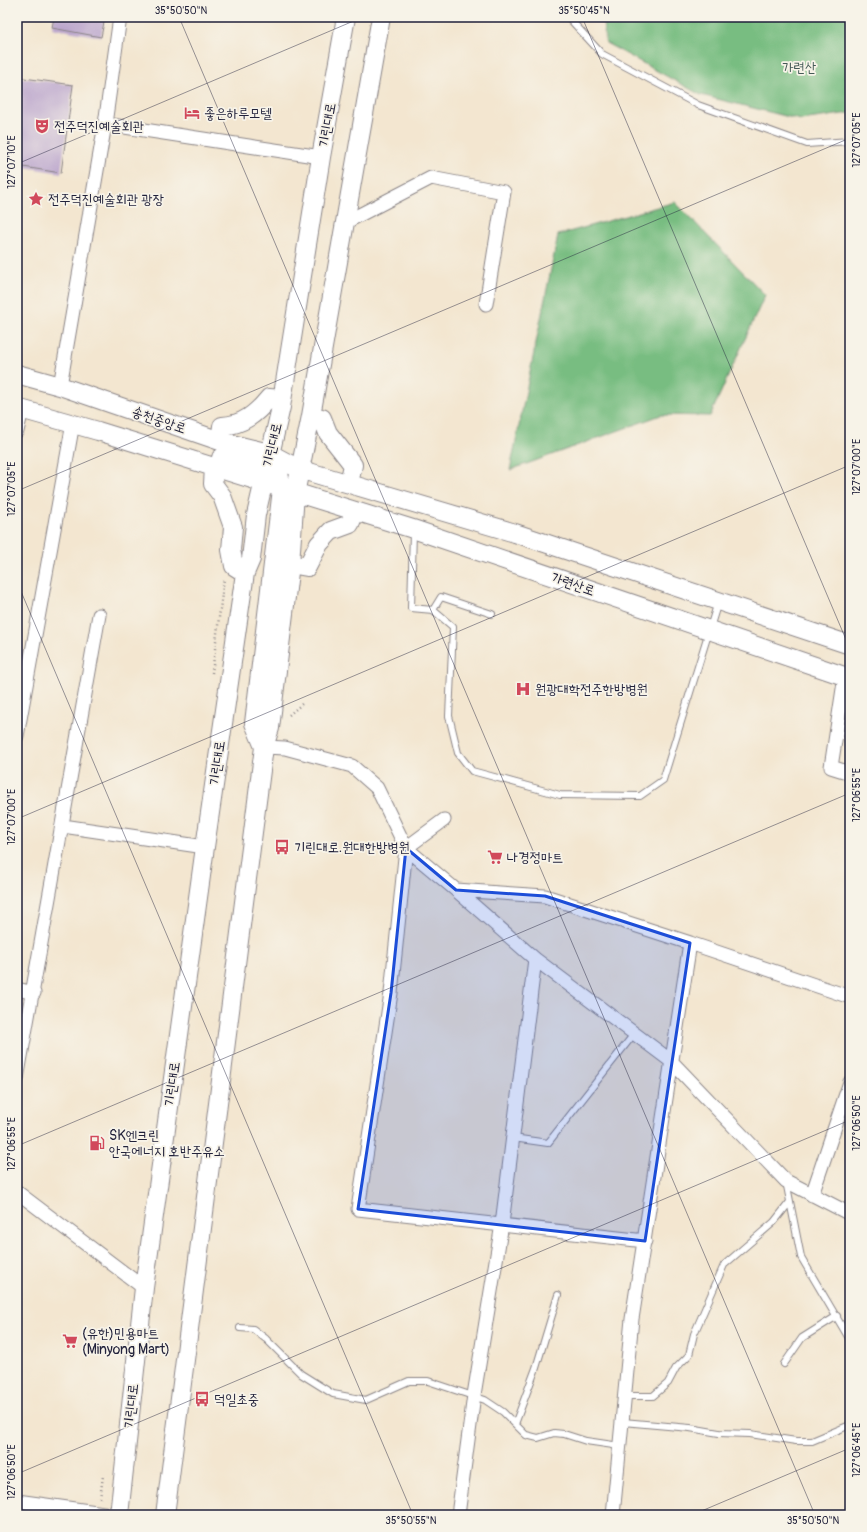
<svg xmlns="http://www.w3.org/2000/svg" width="867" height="1532" font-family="Pangolin,'Poor Story',sans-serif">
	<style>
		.forest { fill: #78bd81; stroke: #4d705e }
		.building { fill: #baa4cc }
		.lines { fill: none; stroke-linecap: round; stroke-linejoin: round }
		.lane-casing { stroke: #8a8486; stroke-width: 8 }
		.street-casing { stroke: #8a8486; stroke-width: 15 }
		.secondary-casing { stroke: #8a8486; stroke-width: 20 }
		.path { stroke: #8a8486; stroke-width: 2.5; stroke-dasharray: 1 3; stroke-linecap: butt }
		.lane { stroke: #fff; stroke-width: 6 }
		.street { stroke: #fff; stroke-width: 13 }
		.secondary { stroke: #fff; stroke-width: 18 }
		.marked { fill: #1d4ed8; fill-opacity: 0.2; stroke: #1d4ed8; stroke-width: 3; stroke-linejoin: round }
		.ticks { fill: none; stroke: #22223b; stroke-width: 1; stroke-opacity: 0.45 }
		.labels { text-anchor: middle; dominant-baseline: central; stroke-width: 3.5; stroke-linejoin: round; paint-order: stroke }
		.park-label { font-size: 14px; fill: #455a57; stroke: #f7f3e8 }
		.poi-label { font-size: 14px; fill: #22223b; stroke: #f7f3e8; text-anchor: start }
		.street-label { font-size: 14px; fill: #22223b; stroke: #f7f3e8 }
		.neatline { fill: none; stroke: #22223b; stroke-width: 1.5 }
		.ticks-label { font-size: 10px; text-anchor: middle; fill: #22223b }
	</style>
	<rect width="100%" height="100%" fill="#f7f3e8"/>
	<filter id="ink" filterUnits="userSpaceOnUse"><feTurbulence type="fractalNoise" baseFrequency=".025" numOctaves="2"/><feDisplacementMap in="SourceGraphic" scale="8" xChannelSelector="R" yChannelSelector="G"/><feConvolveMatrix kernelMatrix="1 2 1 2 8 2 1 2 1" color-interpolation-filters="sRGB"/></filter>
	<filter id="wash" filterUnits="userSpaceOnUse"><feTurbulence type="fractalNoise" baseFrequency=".012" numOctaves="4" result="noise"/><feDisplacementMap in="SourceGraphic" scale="16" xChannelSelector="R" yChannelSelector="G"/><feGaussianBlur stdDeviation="0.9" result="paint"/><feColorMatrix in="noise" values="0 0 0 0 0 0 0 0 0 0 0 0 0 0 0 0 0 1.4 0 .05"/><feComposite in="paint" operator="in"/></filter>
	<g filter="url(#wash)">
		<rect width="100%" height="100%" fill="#f3e6d0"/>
		<path class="forest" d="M602,17H850V113L801,120L701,95L606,43Z
			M675,202L765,295L710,416L661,415L510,470L558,235Z"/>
		<g id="blocks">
			<path class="building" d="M54,17H105L101,37L52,28Z
				M17,77L73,85L61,173L17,166Z"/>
		</g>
	</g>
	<g filter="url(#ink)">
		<use href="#blocks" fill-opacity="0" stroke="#8a8486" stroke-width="1"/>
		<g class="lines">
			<g class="lane-casing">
				<path id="lane" d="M568,17L602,54L698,105L807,144L850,141
					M413,531L411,608L433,610L441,597L492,614
					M433,610L453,627L449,716L458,753L472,771L560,795L640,796L663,780L718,602
					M513,1138L548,1143L634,1034
					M786,1181L801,1257L850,1340
					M240,1328L253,1329L266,1339L301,1374L333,1394L366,1400L409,1381H428L485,1400L503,1412L526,1435L538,1438L554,1433L564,1434L586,1441L620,1446
					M784,1364L802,1338L837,1316
					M624,1396H653L668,1383L676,1368L689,1355L694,1334L724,1265L774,1222L789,1203
					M623,1422L690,1428L719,1433L750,1434L796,1441H812L850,1425
					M515,1424L536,1368L558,1295"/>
			</g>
			<g class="street-casing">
				<path id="street" d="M105,124L321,157
					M344,223L431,178L504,192L486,304
					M60,386L105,124L120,17
					M17,431L22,410
					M845,676L831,767L850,773
					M17,736L73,423
					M264,747L285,748L352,766L377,788L406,848L456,890L545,896L690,943
					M444,820L406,848L391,993L358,1209L645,1241
					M63,826L205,847
					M456,890L535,959
					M17,989L34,993
					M17,1079L99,615
					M17,1192L144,1288
					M812,1195L850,1082
					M17,1501L118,1515
					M458,1515L474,1395L502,1224L535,959L671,1061L786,1181L850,1214
					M613,1515L632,1319L690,943L850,997"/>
			</g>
			<g class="secondary-casing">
				<path id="secondary" d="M17,374L60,386L220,441L269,453L299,469L515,533L850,645
					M17,408L98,431L413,529L850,678
					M311,416L322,418L328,433L353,465L349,483
					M220,441L222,426C243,425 257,413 269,398L282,399
					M221,458L277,473
					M214,467L213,484L222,496L233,527L231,550L234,566L245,573
					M290,564L307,567L319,544L331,531L350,524L355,512
					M264,747L254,723L282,489L279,473L269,453
					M119,1515L144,1288L205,847L245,573L251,559L256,515L281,407L321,157L346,17
					M165,1515L264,747L270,728L290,564L295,494L311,416L381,17"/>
			</g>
			<path class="path" d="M212,673L224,578
				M289,715L303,703
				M100,1498L103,1476"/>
			<use href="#lane" class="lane"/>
			<use href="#street" class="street"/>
			<use href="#secondary" class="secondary"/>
		</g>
	</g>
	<path class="marked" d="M406,848L456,890L545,896L690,943L645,1241L358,1209L391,993Z"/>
	<path class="ticks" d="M179,17L815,1515M582,17L850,649M17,164L363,17M17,491L850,138M17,582L413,1515M17,819L850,465M17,1146L850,793M17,1474L850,1120M692,1515L850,1448"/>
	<defs>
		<g id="hotel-bare" transform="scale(1.2)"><path d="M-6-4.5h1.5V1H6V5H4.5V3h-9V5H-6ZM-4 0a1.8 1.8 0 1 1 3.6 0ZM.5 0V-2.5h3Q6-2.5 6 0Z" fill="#d1495b" stroke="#f7f3e8" stroke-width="2.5" paint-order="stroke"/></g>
		<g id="theatre-bare" transform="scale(1.2)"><path d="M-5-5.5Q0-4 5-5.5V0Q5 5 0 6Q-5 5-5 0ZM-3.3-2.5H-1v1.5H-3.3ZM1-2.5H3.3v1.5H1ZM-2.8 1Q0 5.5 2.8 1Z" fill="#d1495b" stroke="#f7f3e8" stroke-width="2.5" paint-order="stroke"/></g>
		<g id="sight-bare" transform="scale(1.2)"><path d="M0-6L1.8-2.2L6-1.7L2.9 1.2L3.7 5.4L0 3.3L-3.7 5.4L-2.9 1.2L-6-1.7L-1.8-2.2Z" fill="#d1495b" stroke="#f7f3e8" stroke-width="2.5" paint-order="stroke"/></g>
		<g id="hospital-bare" transform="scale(1.2)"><path d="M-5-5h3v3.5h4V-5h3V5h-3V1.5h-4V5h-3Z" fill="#d1495b" stroke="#f7f3e8" stroke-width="2.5" paint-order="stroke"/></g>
		<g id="bus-bare" transform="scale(1.2)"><path d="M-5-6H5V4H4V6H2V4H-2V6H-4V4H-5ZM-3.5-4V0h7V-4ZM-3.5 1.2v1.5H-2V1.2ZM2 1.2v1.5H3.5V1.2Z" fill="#d1495b" stroke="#f7f3e8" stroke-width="2.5" paint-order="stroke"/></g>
		<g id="supermarket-bare" transform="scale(1.2)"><path d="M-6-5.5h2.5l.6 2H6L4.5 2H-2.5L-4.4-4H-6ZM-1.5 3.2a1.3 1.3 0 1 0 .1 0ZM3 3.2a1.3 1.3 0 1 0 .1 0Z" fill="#d1495b" stroke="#f7f3e8" stroke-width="2.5" paint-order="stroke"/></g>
		<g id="fuel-bare" transform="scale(1.2)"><path d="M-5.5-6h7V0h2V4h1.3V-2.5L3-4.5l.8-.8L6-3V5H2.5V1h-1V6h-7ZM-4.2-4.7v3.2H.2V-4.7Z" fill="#d1495b" stroke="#f7f3e8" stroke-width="2.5" paint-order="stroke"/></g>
	</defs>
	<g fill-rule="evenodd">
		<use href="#hotel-bare" x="192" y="113"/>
		<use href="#theatre-bare" x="42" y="126"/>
		<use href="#sight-bare" x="36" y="199"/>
		<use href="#hospital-bare" x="523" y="689"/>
		<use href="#bus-bare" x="282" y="847"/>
		<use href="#supermarket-bare" x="495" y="857"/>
		<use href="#fuel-bare" x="97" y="1143"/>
		<use href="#supermarket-bare" x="70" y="1341"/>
		<use href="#bus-bare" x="202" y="1399"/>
	</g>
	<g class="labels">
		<g class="park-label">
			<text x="799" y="67">가련산</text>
		</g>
		<g class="poi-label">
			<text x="204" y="113">좋은하루모텔</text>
			<text x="54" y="126">전주덕진예술회관</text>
			<text x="48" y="199">전주덕진예술회관 광장</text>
			<text x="535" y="689">원광대학전주한방병원</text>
			<text x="294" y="847">기린대로.원대한방병원</text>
			<text x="507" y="857">나경정마트</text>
			<text x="109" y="1135">SK엔크린<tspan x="109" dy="16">안국에너지 호반주유소</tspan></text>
			<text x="82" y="1333">(유한)민용마트<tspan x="82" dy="16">(Minyong Mart)</tspan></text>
			<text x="214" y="1399">덕일초중</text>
		</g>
		<g class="street-label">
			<text transform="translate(327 125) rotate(-80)">기린대로</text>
			<text transform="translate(159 420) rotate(19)">송천중앙로</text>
			<text transform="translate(272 445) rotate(-77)">기린대로</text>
			<text transform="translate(573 584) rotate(19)">가련산로</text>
			<text transform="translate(217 763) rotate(-82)">기린대로</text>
			<text transform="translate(172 1084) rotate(-82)">기린대로</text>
			<text transform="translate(131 1406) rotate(-84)">기린대로</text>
		</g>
	</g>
	<rect width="867" height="1532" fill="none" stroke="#f7f3e8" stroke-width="44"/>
	<rect x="22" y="22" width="823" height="1488" class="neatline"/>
	<g class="ticks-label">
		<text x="181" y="14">35°50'50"N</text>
		<text x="584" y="14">35°50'45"N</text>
		<text transform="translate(856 140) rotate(-90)" y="4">127°07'05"E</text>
		<text transform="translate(11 162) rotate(-90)" y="4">127°07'10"E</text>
		<text transform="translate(856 467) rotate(-90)" y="4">127°07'00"E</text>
		<text transform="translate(11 489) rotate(-90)" y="4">127°07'05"E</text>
		<text transform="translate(856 795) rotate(-90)" y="4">127°06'55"E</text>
		<text transform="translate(11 817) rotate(-90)" y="4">127°07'00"E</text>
		<text transform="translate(856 1123) rotate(-90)" y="4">127°06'50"E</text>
		<text transform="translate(11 1144) rotate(-90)" y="4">127°06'55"E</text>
		<text transform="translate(856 1450) rotate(-90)" y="4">127°06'45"E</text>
		<text transform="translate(11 1472) rotate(-90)" y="4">127°06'50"E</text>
		<text x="411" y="1524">35°50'55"N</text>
		<text x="813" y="1524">35°50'50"N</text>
	</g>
</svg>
